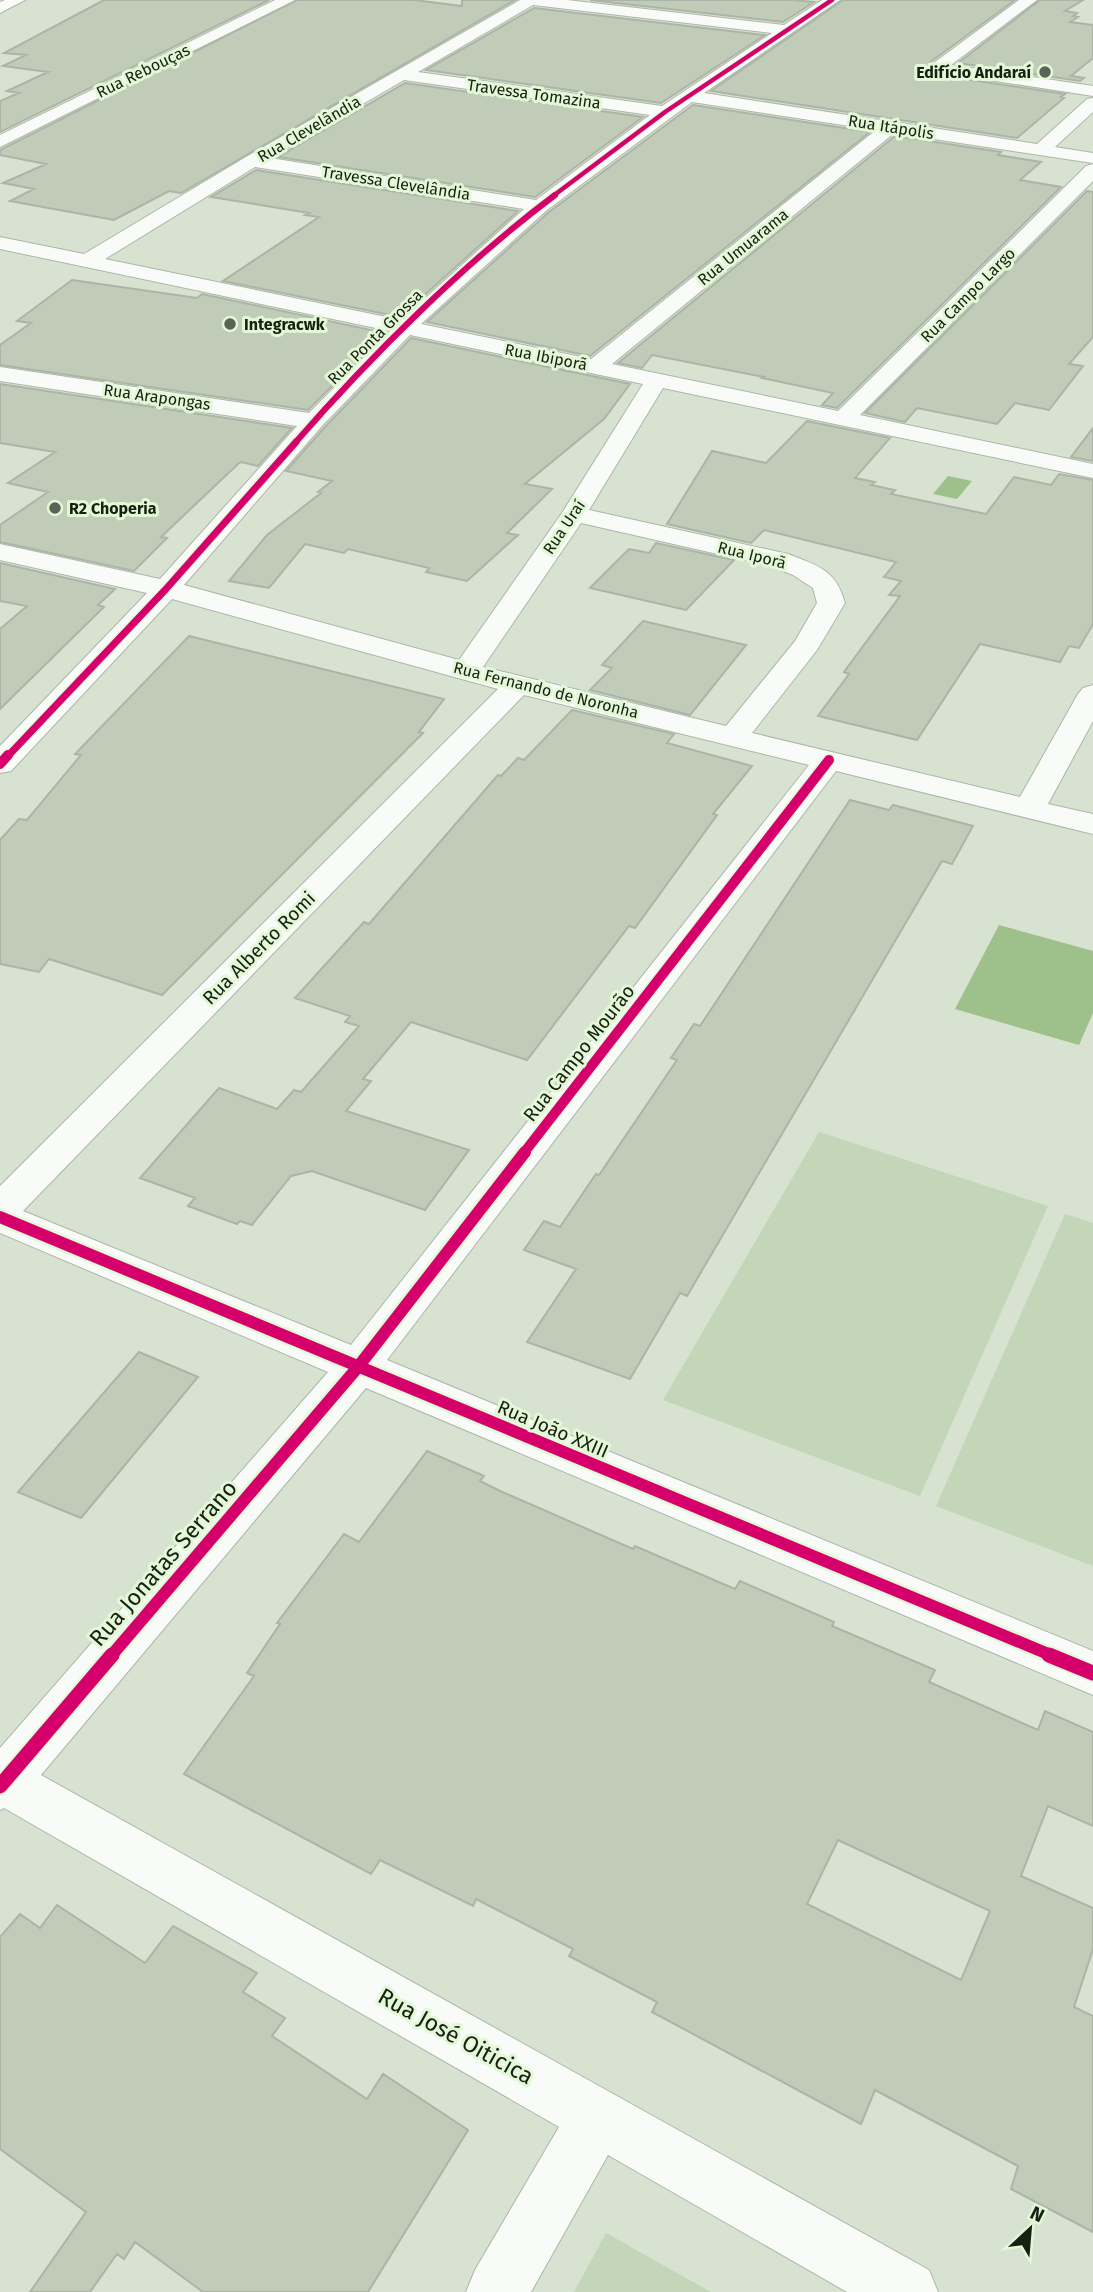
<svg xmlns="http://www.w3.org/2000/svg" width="1093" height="2292" font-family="'Fira Sans',sans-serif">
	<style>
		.green { fill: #c3d6b8 }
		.water { fill: #9ec08a }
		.building { fill: #c0ccb8; stroke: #acb4a7; stroke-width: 2; fill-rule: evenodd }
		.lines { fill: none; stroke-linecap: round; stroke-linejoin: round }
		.minor-casing { stroke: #adb6a8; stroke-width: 2 }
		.major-casing { stroke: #adb6a8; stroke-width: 2 }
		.minor { fill: #f9fbf8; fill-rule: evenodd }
		.major { fill: #f9fbf8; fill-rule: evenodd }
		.cycleway-far5-casing { stroke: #e2f8d6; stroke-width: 6 }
		.cycleway-far4-casing { stroke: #e2f8d6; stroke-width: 9 }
		.cycleway-far3-casing { stroke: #e2f8d6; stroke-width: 10 }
		.cycleway-far2-casing { stroke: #e2f8d6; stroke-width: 13 }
		.cycleway-far1-casing { stroke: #e2f8d6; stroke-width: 17 }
		.cycleway-casing { stroke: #e2f8d6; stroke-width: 19 }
		.cycleway-far5 { stroke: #d6006c; stroke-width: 4.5 }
		.cycleway-far4 { stroke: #d6006c; stroke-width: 6 }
		.cycleway-far3 { stroke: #d6006c; stroke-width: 7 }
		.cycleway-far2 { stroke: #d6006c; stroke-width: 10 }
		.cycleway-far1 { stroke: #d6006c; stroke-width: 12 }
		.cycleway { stroke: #d6006c; stroke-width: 15 }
		.poi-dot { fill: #5b6356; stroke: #e2f8d6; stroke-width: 2.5 }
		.labels { text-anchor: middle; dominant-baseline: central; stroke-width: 6; stroke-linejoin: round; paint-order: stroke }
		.far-street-label { font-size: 16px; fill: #181f13; stroke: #e2f8d6 }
		.far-poi-label { font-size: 16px; font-weight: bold; fill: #181f13; stroke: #e2f8d6; text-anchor: start }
		.street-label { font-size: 19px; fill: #181f13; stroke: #e2f8d6 }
		.near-street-label { font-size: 23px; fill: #181f13; stroke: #e2f8d6 }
	</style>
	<rect width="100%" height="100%" fill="#d7e2d1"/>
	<path class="green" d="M819,1132L1048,1206L920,1496L663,1400Z
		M1065,1214L1093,1223V1566L936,1506Z
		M606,2233L711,2292H574Z"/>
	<path class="water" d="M948,476L972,481L957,499L933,494Z
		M999,925L1093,951V1013L1079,1045L955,1009Z"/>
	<path class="building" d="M104,0H269L0,132V101L19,93L7,91L48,72L3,66L26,55L4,53Z
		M297,0H414L462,6V0H515L181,193L169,191L114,220L10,201L34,189L3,183L46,164L0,155V150Z
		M590,0H793L814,2L783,22Z
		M843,0H1015L929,63L927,69L931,74L1065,94L1061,97L1064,98L1017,138L711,91Z
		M1040,0H1083L1065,11L1077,13L1073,16L1078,17L1070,22L1093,25V58L1071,76L1084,78L1080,81L958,63Z
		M534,8L765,35L661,103L426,70Z
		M405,83L643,117L535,197L278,157Z
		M693,105L870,132L590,356L427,322L549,212Z
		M895,136L1001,152L998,155L1041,162L1020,180L1061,187L837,408L822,405L833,393L762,378L764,377L652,355L642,368L618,363Z
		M256,170L518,211L400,317L223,281L319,217L305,215L309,213L211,197Z
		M1087,191L1093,192V337L1069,364L1083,366L1049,410L1015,403L997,424L917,408L905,422L865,413Z
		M72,280L197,298L202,294L385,333L308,410L0,365V345L31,323L17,321Z
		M411,338L630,384L604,419L525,484L552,489L507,533L518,535L467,581L426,572L429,568L348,549L344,553L305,544L269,588L229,581L267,535L321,493L318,492L332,481L286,471L324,428Z
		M0,384L292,428L258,466L241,462L238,464L161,537L167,538L134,571L0,542V525L48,492L8,483L55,452L0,443Z
		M807,421L890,438L855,478L875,482L871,485L895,490L891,494L986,514L1014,477L1051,485L1059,474L1093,480V624L1079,648L1069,646L1060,662L980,644L917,740L818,716L849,674L844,672L900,596L889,595L901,581L884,577L896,562L764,530L751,543L667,524L712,451L766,463Z
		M1093,428V461L1071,457Z
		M656,543L734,560L686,610L590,588L629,549L649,553Z
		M0,563L115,589L98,605L104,607L0,709V629L27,606L0,601Z
		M643,621L746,645L690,715L590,690L612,668L602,665Z
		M189,636L444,699L419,732L423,733L162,995L49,959L39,972L0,964V840L19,819L27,820L81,755L75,754Z
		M572,710L674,734L667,743L752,766L713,814L717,815L635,928L629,926L527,1060L411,1022L363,1079L371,1081L346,1111L469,1150L425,1210L312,1171L291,1176L252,1225L240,1221L237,1224L188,1206L195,1198L140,1178L219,1088L277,1109L294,1090L301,1092L359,1026L345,1022L350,1016L295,998L364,922L369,924L498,775L501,776L518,758L524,760Z
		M850,800L889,810L893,805L973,826L952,864L942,861L687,1296L680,1293L630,1379L527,1342L576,1269L524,1250L544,1221L560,1227L596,1174L599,1175L677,1060L671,1058L694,1024L700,1026Z
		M139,1352L198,1377L81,1518L18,1492Z
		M427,1451L484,1476L480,1481L498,1490L633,1549L635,1546L735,1589L740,1581L834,1622L832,1626L935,1670L929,1682L1038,1730L1045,1711L1093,1732V1826L1048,1806L1021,1876L1093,1908V1949L1074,2007L1093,2016V2232L1011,2189L1018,2166L875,2090L861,2124L652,2012L657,2002L569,1956L573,1949L476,1899L473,1906L380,1860L371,1874L184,1774L254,1676L247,1673L280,1624L277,1623L344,1534L359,1542ZM838,1840L990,1911L961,1980L807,1904Z
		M57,1905L145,1963L173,1926L257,1973L243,1992L285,2018L272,2036L367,2099L383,2074L468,2130L368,2292H203L135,2242L124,2259L117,2254L90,2292H30L86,2212L0,2149V1937L20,1914L40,1928Z"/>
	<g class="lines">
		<g class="minor-casing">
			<path id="minor" d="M275,0H295L0,147V135Z
				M520,0H567L784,25L822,0H840L704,93L1037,144L1087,99L1093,98V112L1055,147L1093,153V163L894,133L612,364L838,411L1086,166L1093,164V181L860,415L1093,464V478L663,388L589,510L788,554C819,566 836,570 845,603L817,650L752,733L1020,797L1078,694L1083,688L1093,685V721L1048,804L1093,814V834L836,771L387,1360L1093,1651V1695L366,1388L41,1775L929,2270L938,2292H847L608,2155L531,2292H466L475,2270L559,2127L4,1808L0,1810V1748L328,1372L0,1233V1186L498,689L172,599L11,771L0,773V746L147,593L0,560V544L160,579L297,426L0,381V367L309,413L390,331L0,249V237L84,254L246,157ZM533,5L772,33L662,106L418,72ZM404,80L650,115L536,200L270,158ZM692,102L876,130L591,359L421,324L547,210ZM255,167L524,209L401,320L105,259ZM410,335L643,384L562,513L459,660L184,585L322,426ZM581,523L771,566L793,575L813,588L817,603L795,641L726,726L483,667ZM524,695L809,765L351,1345L23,1211Z
				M1019,0H1037L951,65L1093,86V96L931,71L929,68L931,65Z"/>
		</g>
		<g class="major-casing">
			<path id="major" d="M5,0H25L0,13V2Z"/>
		</g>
		<use href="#minor" class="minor"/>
		<use href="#major" class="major"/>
		<g class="cycleway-far5-casing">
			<path id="cycleway-far5" d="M553,196L665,112L832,0"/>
		</g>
		<g class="cycleway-far4-casing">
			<path id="cycleway-far4" d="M294,444C370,357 463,264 555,195"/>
		</g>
		<g class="cycleway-far3-casing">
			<path id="cycleway-far3" d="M7,757L166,589L296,442"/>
		</g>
		<g class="cycleway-far2-casing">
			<path id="cycleway-far2" d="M0,764L8,755
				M523,1154L829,760"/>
		</g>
		<g class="cycleway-far1-casing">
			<path id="cycleway-far1" d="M0,1217L1053,1656
				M111,1656L358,1367L525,1152"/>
		</g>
		<g class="cycleway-casing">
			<path id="cycleway" d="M1049,1655L1093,1673
				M0,1786L112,1655"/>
		</g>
		<use href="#cycleway-far5" class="cycleway-far5"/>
		<use href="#cycleway-far4" class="cycleway-far4"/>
		<use href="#cycleway-far3" class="cycleway-far3"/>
		<use href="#cycleway-far2" class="cycleway-far2"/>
		<use href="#cycleway-far1" class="cycleway-far1"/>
		<use href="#cycleway" class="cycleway"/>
	</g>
	<g class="poi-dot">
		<circle cx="1045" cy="72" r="7"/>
		<circle cx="230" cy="324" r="7"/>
		<circle cx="55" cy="508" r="7"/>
	</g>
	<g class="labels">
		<g class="far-street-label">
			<text transform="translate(143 71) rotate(-26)">Rua Rebouças</text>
			<text transform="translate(534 94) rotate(8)">Travessa Tomazina</text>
			<text transform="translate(891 127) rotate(9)">Rua Itápolis</text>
			<text transform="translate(309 129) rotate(-30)">Rua Clevelândia</text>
			<text transform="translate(396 183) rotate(9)">Travessa Clevelândia</text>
			<text transform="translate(743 247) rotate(-39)">Rua Umuarama</text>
			<text transform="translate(968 295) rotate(-45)">Rua Campo Largo</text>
			<text transform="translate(375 337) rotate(-45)">Rua Ponta Grossa</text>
			<text transform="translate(546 357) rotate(11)">Rua Ibiporã</text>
			<text transform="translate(157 397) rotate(8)">Rua Arapongas</text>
			<text transform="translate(564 527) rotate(-56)">Rua Uraí</text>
			<text transform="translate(752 555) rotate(14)">Rua Iporã</text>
			<text transform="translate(546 690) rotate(14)">Rua Fernando de Noronha</text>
		</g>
		<g class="far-poi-label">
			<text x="1031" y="72" text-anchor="end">Edifício Andaraí</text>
			<text x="244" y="324">Integracwk</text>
			<text x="69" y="508">R2 Choperia</text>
		</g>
		<g class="street-label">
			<text transform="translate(259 948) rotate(-45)">Rua Alberto Romi</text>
			<text transform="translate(579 1053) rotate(-52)">Rua Campo Mourão</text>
			<text transform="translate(553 1429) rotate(23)">Rua João XXIII</text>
		</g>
		<g class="near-street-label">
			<text transform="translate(163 1563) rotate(-49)">Rua Jonatas Serrano</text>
			<text transform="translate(456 2036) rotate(29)">Rua José Oiticica</text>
		</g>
	</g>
	<g transform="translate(1030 2229) rotate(26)" stroke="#e2f8d6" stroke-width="5" paint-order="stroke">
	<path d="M0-5L12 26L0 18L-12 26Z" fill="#181f13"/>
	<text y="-10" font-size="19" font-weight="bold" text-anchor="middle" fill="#181f13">N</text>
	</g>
</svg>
